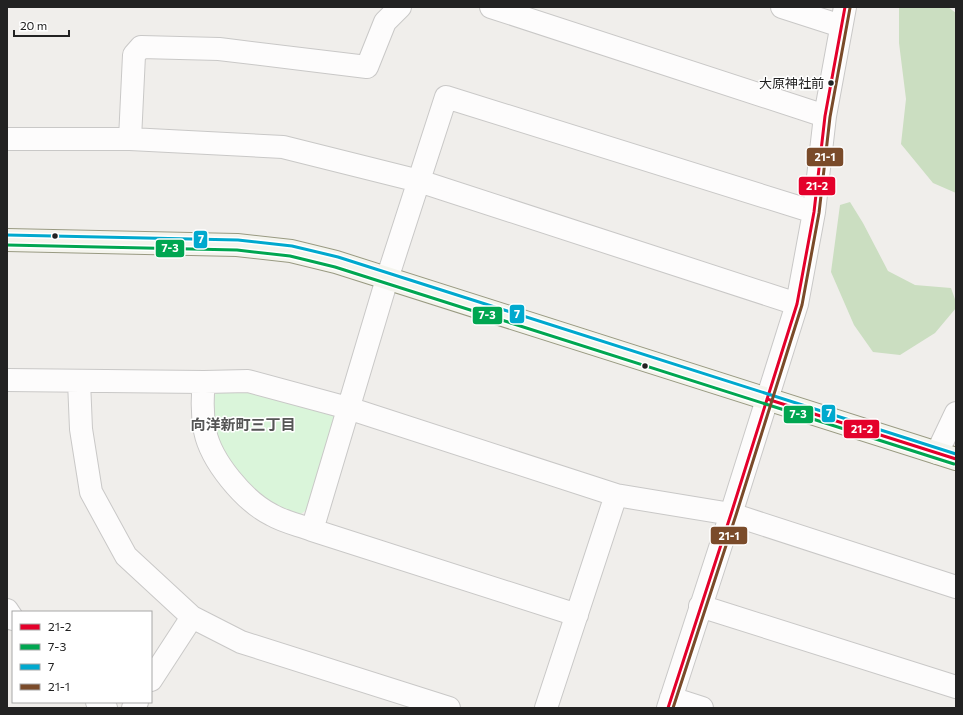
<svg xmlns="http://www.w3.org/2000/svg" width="963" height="715" font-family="Commissioner,'Noto Sans JP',sans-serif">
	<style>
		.forest { fill: #cbdec1 }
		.park { fill: #daf5da }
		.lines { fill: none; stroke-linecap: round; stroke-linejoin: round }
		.street-casing { stroke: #c9c8c7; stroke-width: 24 }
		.secondary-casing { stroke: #999a82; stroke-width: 24 }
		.street { stroke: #fdfcfc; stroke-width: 22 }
		.secondary { stroke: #f4f4ed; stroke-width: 22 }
		.bus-1-casing { stroke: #fff; stroke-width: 6 }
		.bus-2-casing { stroke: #fff; stroke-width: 6 }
		.bus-3-casing { stroke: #fff; stroke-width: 6 }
		.bus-4-casing { stroke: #fff; stroke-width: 6 }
		.bus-1 { stroke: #e4002b; stroke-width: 3 }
		.bus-2 { stroke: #00a651; stroke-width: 3 }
		.bus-3 { stroke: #00a9ce; stroke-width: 3 }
		.bus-4 { stroke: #7a4b2a; stroke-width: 3 }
		.bus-dot { fill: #222; stroke: #fff; stroke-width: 1.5 }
		.labels { text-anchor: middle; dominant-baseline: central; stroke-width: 3; stroke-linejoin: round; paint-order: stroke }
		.bus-label { font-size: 13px; fill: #222; stroke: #fff; text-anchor: end }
		.neighbourhood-label { font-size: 15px; font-weight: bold; fill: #555; stroke: #fff }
		.line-badge { stroke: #fff; stroke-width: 1.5 }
		.badge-label { font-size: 11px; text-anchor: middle; font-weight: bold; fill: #fff }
	</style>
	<rect width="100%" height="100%" fill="#f0eeeb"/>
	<path class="forest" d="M899,7H948L956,13V193L933,183L901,144L906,99L899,43Z
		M850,202L863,223L888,271L915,285L951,288L956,302V308L935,333L900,355L873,352L854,325L831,272L840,205Z"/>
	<path class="park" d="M220,388L244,389L333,412L337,418L308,509L298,516L256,495L224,456L214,427V396Z"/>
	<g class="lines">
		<g class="street-casing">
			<path id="street" d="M491,7L825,116
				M782,7L841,26
				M7,139H130L283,147L419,181L797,304
				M130,139L134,55L141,47L219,49L367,67L385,22L400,7
				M7,380L204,382L248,381L348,408L616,495L731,514L956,587
				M79,381L81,429L91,492L126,556L192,617L241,642L449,708
				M204,382C202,399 202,414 205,431C211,461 244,501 272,515C284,522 299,525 312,530L577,615
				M937,453L956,413
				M312,530L387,279L446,97L814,212
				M700,606L956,687
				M7,610L13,619
				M151,680L192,617
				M671,698L702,708
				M97,702L106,708
				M133,708L137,702
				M546,708L616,495
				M668,708L731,514L797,304L814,212L825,116L845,7"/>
		</g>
		<g class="secondary-casing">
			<path id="secondary" d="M7,240L237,245L291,251L336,262L956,459"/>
		</g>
		<use href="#street" class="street"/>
		<use href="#secondary" class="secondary"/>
		<g class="bus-1-casing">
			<path id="bus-1" d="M767,399L956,459
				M668,708L731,514L797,304L814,212L825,116L845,7"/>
		</g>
		<g class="bus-2-casing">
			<path id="bus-2" d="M7,245L237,250L290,256L335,267L954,464"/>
		</g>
		<g class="bus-3-casing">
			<path id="bus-3" d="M7,235L238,240L292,246L338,257L956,454"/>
		</g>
		<g class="bus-4-casing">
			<path id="bus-4" d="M673,708L736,515L802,305L819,213L830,117L850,8"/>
		</g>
		<use href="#bus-1" class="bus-1"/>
		<use href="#bus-2" class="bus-2"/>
		<use href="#bus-3" class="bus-3"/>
		<use href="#bus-4" class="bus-4"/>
	</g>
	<g class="bus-dot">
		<circle cx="831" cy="83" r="3.5"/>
		<circle cx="55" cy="236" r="3.5"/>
		<circle cx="645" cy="366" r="3.5"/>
	</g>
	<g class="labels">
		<g class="bus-label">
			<text x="824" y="83">大原神社前</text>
		</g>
		<g class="neighbourhood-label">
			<text x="243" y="424">向洋新町三丁目</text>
		</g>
	</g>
	<g class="line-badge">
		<rect x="806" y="147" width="38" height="20" rx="4" fill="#7a4b2a"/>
		<rect x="798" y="176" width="38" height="20" rx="4" fill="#e4002b"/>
		<rect x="193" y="230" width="15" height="19" rx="4" fill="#00a9ce"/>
		<rect x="155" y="239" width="30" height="19" rx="4" fill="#00a651"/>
		<rect x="509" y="304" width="16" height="20" rx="4" fill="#00a9ce"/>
		<rect x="472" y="306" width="31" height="19" rx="4" fill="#00a651"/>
		<rect x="821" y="404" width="15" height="19" rx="4" fill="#00a9ce"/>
		<rect x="783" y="405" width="31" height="19" rx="4" fill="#00a651"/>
		<rect x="843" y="419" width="37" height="20" rx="4" fill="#e4002b"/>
		<rect x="710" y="526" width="38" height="19" rx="4" fill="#7a4b2a"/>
	</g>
	<g class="badge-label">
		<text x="825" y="161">21-1</text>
		<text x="817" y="190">21-2</text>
		<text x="201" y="243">7</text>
		<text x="170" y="252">7-3</text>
		<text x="517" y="318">7</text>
		<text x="487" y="319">7-3</text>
		<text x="829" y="417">7</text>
		<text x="798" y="418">7-3</text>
		<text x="862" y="433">21-2</text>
		<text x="729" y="540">21-1</text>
	</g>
	<rect width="963" height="715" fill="none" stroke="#222222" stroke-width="16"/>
	<rect x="12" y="611" width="140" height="92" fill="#ffffff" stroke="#a7a7a7"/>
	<rect x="20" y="624" width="20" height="6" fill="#e4002b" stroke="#a7a7a7"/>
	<text x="48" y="631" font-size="12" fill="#222222">21-2</text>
	<rect x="20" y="644" width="20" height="6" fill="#00a651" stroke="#a7a7a7"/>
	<text x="48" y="651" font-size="12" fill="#222222">7-3</text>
	<rect x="20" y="664" width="20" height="6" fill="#00a9ce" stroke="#a7a7a7"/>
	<text x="48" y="671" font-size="12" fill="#222222">7</text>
	<rect x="20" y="684" width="20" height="6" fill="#7a4b2a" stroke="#a7a7a7"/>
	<text x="48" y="691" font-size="12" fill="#222222">21-1</text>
	<path d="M14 30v6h55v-6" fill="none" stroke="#222222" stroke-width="2"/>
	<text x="20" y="30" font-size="12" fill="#222222" stroke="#ffffff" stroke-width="3" paint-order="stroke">20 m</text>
</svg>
